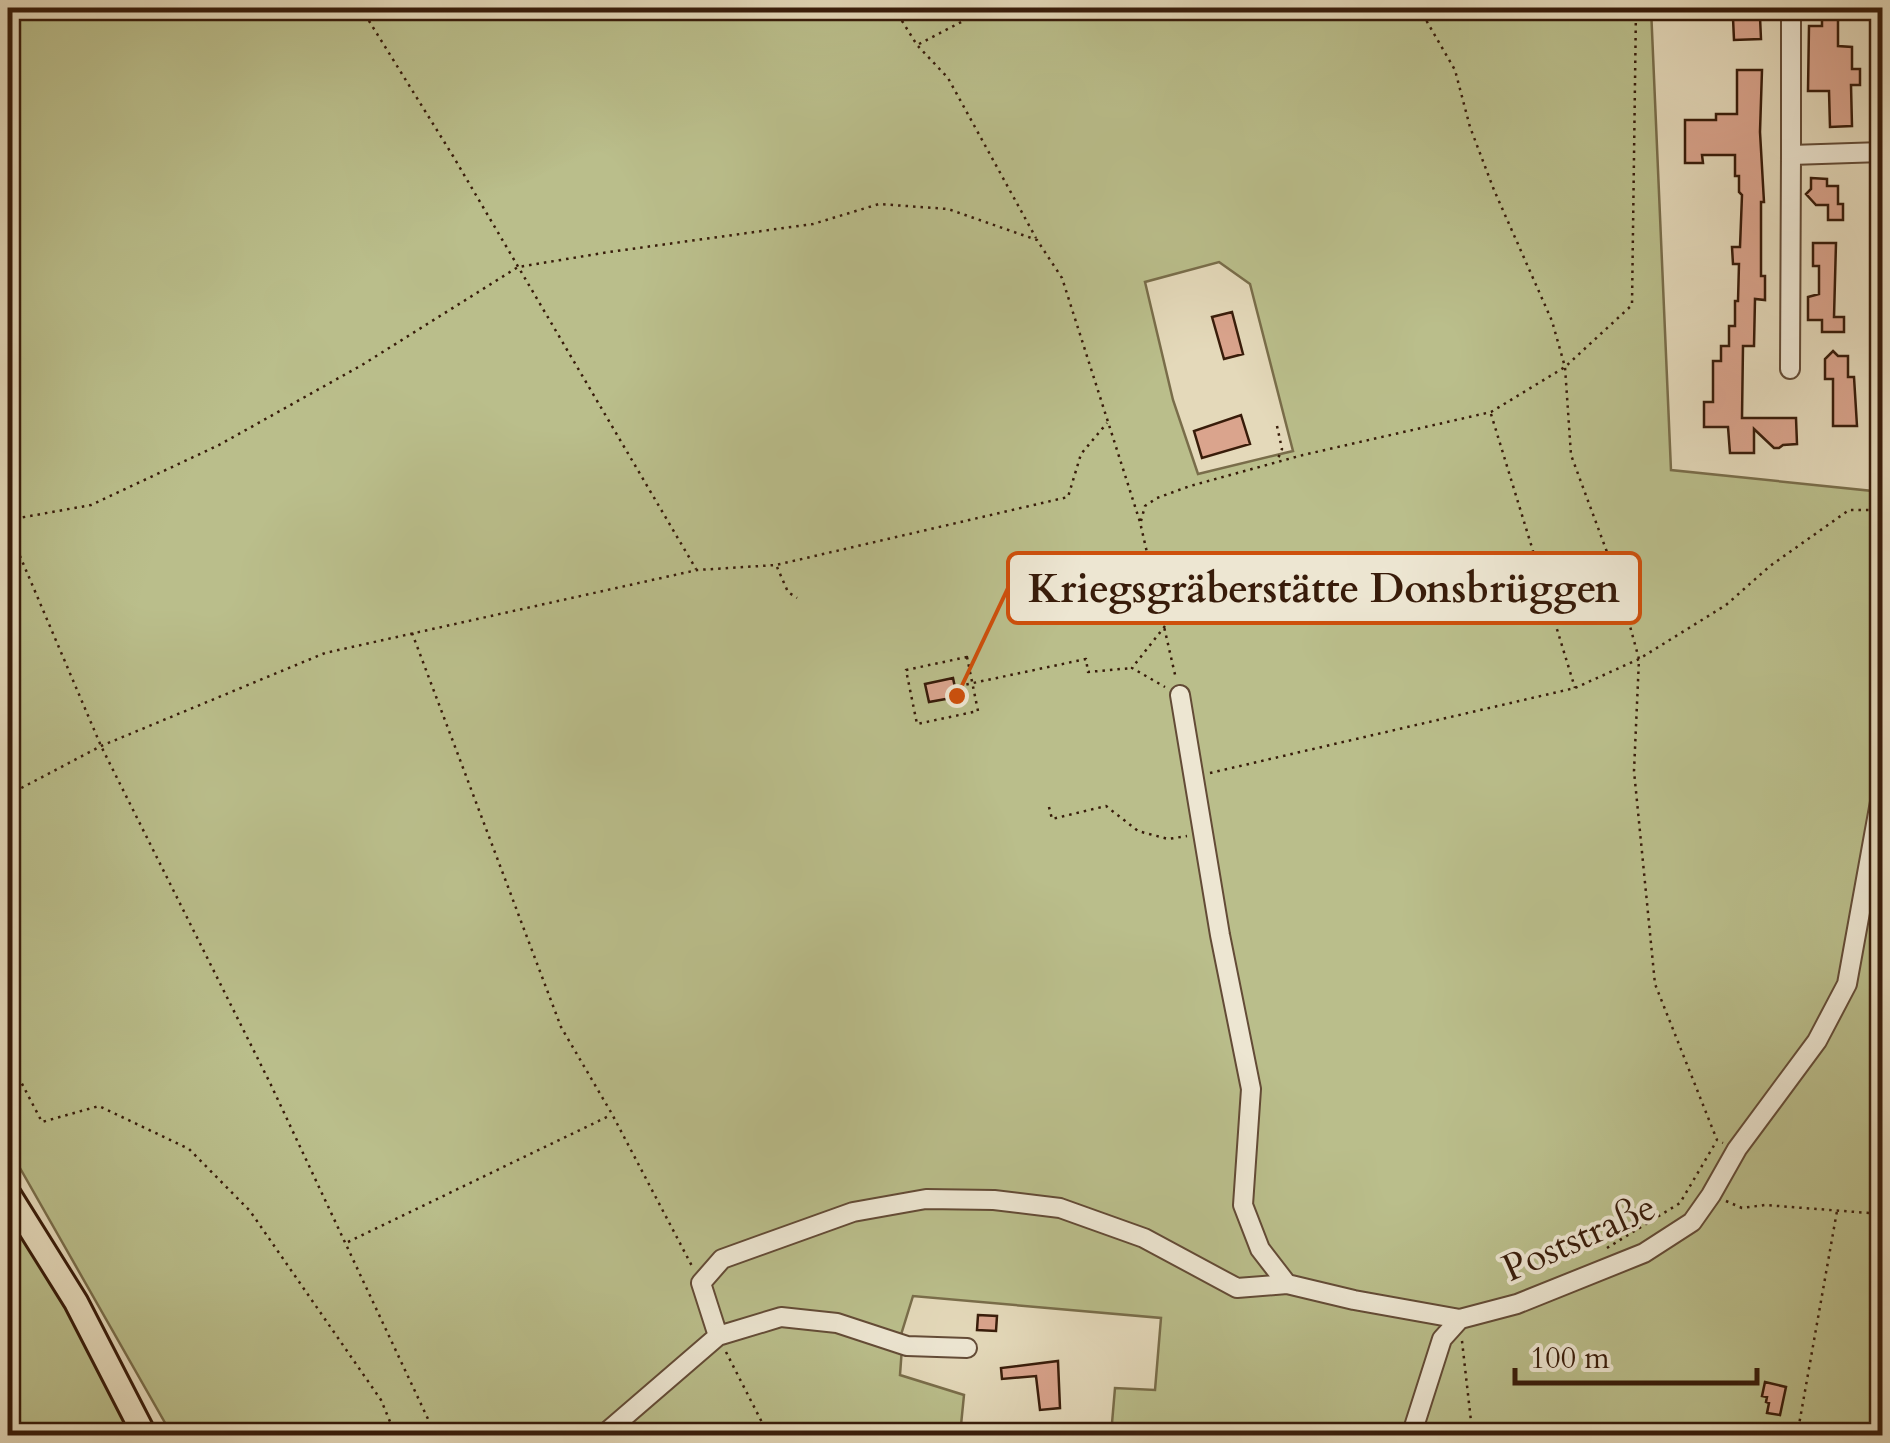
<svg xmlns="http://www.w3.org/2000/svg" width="1890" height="1443" font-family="Cardo,serif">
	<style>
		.green { fill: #babe8b; stroke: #796d4a; stroke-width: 2.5; fill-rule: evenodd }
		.building { fill: #daa48d; stroke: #381c0a; stroke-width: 2.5 }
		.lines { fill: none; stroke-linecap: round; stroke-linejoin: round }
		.minor-casing { stroke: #634b36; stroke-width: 22 }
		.major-casing { stroke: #381c0a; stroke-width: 28 }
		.path { stroke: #381c0a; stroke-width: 2.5; stroke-dasharray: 2.5 5; stroke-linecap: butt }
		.minor { stroke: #ede6d2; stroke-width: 18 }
		.major { stroke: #e4d9ba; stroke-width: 22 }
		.labels { text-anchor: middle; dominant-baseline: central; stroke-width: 8; stroke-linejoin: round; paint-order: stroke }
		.street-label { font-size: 38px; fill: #381c0a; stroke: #ede6d2 }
		.leader { fill: none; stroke: #ce500c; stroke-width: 4 }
		.callout-dot { fill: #ce500c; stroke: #ede6d2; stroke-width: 4 }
		.callout { fill: #ede6d2; stroke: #ce500c; stroke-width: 4 }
		.callout-label { font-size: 40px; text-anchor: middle; font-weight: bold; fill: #381c0a }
	</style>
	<rect width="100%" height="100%" fill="#e4d9ba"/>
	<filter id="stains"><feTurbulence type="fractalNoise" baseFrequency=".002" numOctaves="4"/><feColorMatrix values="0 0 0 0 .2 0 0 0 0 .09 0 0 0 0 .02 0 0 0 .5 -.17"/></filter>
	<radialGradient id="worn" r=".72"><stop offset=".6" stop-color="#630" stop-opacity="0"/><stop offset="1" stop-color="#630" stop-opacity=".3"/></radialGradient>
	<path class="green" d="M8,8H1651L1671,470L1882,492V772L1876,811L1882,813V1435H1111L1115,1388L1155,1390L1161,1318L913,1296L900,1338L902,1347L900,1375L964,1395L960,1435H172L8,1147ZM1219,262L1250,284L1293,451L1198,474L1173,400L1145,282Z
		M8,1200L142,1435H8Z"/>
	<path class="building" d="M1822,8H1838V46L1852,47V69H1860V85H1851L1852,126L1830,127L1829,91H1808L1809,26H1822Z
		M1760,17L1761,39L1734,40L1733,18Z
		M1737,70H1762L1760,132L1764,202H1761V276H1765V300L1755,299L1754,346H1743L1742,418H1796L1797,444L1783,445L1779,448H1774L1754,429V453H1730L1728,427H1704V402H1713V361H1721V346H1729V326H1735V301H1738L1739,264H1733L1732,247H1740L1742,195L1739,192V176H1735V155H1702L1703,163H1685V120H1716V114H1737Z
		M1811,178L1827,179V186H1838V204H1843V220H1828V205H1816L1806,194L1811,189Z
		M1813,243H1836L1834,317H1844V332H1822V320H1808V297L1819,294V266H1813Z
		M1232,312L1243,354L1224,359L1212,317Z
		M1833,351L1838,356H1848V377H1854L1857,426H1833V379H1825V359Z
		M1241,415L1250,444L1202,458L1194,431Z
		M953,678L957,697L929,702L925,684Z
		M978,1315L997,1316L996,1331L977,1330Z
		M1058,1361L1060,1408L1040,1410L1036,1376L1002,1379L1001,1368Z
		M1765,1382L1786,1387L1780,1415L1767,1413L1769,1403L1766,1402L1767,1397L1762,1396Z"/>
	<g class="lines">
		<g class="minor-casing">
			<path id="minor" d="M1791,8V155L1882,152
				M1790,369L1791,155
				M1180,695L1220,935L1251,1089L1243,1205L1260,1249L1287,1284L1354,1300L1460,1319
				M718,1336L781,1317L837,1323L907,1346L967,1348
				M602,1436L718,1336L701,1283L722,1259L853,1212L926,1199L994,1200L1060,1208L1144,1238L1237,1288L1287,1284
				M1411,1436L1442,1339L1460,1319L1517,1304L1644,1253L1692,1222L1711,1195L1737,1149L1817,1041L1847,984L1882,791"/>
		</g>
		<g class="major-casing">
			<path id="major" d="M8,1193L76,1302L145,1436"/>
		</g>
		<path class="path" d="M361,8L453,156L696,569
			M894,8L917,45L948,78L1036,238
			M1419,8L1455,70L1470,127L1494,190L1552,321L1565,367L1571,455L1617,579L1639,659L1634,771L1655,984L1717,1140L1723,1143
			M919,44L988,8
			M1491,414L1575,688
			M1277,426L1282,449L1277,461
			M8,520L91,505L219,445L362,365L518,267L609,252L813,224L879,204L948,209L1037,240L1062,278L1140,522L1176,679
			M1141,521L1145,506L1157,498L1190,486L1303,455L1491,412L1565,367L1632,305L1636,8
			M8,528L101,746L271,1085L436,1436
			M777,567L788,592L797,598
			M1165,626L1132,668L1165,687
			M412,633L561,1027L612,1114L693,1268
			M967,657L978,711L917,724L906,670Z
			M959,686L1086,659L1088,672L1132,668
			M1210,773L1575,688L1639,659L1726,605L1770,566L1849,510H1882
			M8,795L101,746L325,653L697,570L776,565L1068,497L1081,454L1107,423
			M1049,807L1052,819L1106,806L1138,831L1168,839L1187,836
			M8,1057L42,1122L99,1106L189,1149L250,1211L381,1400L396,1436
			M1726,1201L1742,1208L1765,1205L1882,1214
			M348,1242L611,1115
			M1607,1248L1680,1203L1716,1142
			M1462,1341L1472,1430L1475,1436
			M726,1352L769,1436
			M1797,1436L1837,1211"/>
		<use href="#minor" class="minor"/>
		<use href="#major" class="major"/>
	</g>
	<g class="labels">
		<g class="street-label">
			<text transform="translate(1579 1238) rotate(-24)">Poststraße</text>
		</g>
	</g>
	<path class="leader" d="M957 696L1008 588"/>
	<circle class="callout-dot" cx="957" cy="696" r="10"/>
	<rect class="callout" x="1008" y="553" width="632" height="70" rx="10"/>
	<g class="callout-label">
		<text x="1324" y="602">Kriegsgräberstätte Donsbrüggen</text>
	</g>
	<rect width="1890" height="1443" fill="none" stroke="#e4d9ba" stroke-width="40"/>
	<rect x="10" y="10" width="1870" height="1423" fill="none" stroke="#381c0a" stroke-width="5"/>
	<rect x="20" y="20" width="1850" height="1403" fill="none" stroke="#381c0a" stroke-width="2.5"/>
	<path d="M1515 1368v15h242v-15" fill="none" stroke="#381c0a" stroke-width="5"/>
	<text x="1530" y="1368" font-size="30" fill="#381c0a" stroke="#ede6d2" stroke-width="8" paint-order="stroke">100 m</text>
	<rect width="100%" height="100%" filter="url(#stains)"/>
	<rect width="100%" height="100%" fill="url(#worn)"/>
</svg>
